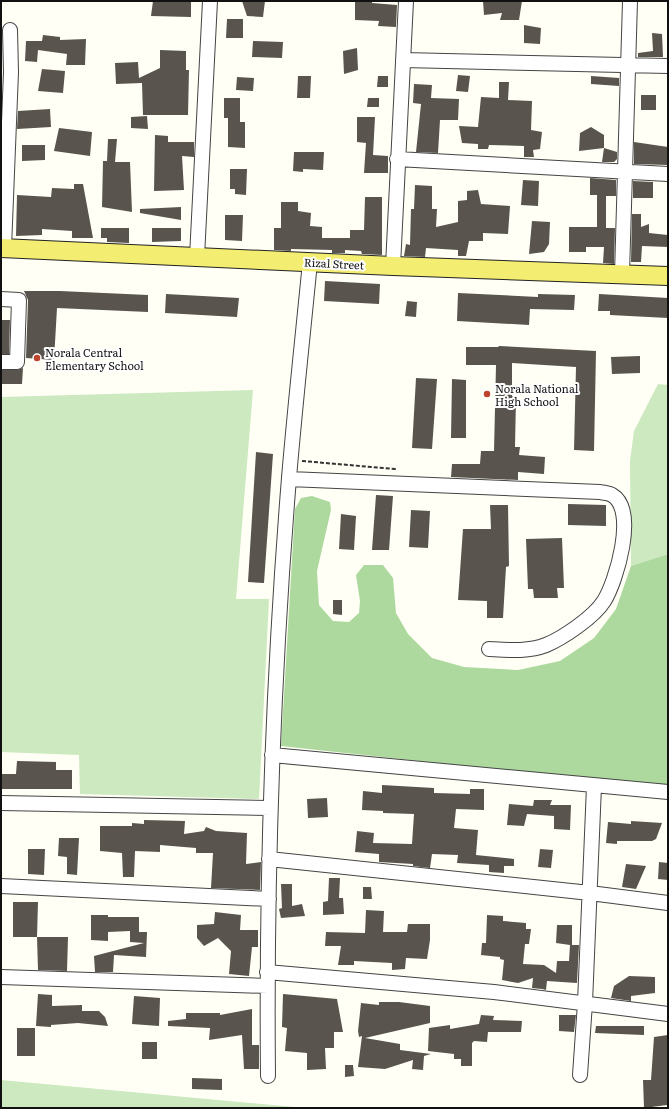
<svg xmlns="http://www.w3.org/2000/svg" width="669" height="1109" font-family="Literata,serif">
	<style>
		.green { fill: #cce9bf }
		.forest { fill: #add99f }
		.building { fill: #59544e }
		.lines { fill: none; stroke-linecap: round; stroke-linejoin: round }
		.minor-casing { stroke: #444; stroke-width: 16 }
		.major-casing { stroke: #222; stroke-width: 20 }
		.path { stroke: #333; stroke-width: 2; stroke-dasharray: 4 2; stroke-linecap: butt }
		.minor { stroke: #fff; stroke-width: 14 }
		.major { stroke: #f3ed71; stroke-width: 18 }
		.poi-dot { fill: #be422c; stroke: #fff; stroke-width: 1.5 }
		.labels { text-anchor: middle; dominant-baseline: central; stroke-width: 4; stroke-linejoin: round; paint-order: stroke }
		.street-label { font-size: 11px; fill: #111; stroke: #fff }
		.poi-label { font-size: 11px; fill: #111; stroke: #fff; text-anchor: start }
	</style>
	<rect width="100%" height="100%" fill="#fffff5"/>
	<path class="green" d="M658,384L668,385V554L631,566L630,461L634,431Z
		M253,390L236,599H269L259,799L80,794L79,755L1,752V397Z
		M1,1080L306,1108H1Z"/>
	<path class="forest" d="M312,496L330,502L331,510L317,571L319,605L333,621L349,622L359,613L360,601L356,575L364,565H383L393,578L396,613L408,634L432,658L464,667L518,670L560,661L594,638L616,609L631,566L668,554V788L281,746L295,509L301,498Z"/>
	<path class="building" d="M153,1H191V17L151,16Z
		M242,1H265L263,17L247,16Z
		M355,1H372V3L397,5L396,27L378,26L379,21L355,20Z
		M483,1H522L519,20H500L502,13L484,15Z
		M227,19H243V38H226Z
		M524,25L541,28L540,44L524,43Z
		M652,33L662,34L663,57H638V53L653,51Z
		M43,35L60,37V40L86,39L85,65H66L67,54L38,50L37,62L25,61L26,41H42Z
		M253,41L283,42L282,58L252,57Z
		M357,48L358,70L344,74L343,51Z
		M160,50L186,51V70H189L188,115H143L142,83L116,84L115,63L138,62L139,78L160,68Z
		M42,69L65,71L63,93L38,91Z
		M458,75L470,76L468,92L456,91Z
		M298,76H311L310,98H297Z
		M378,76H388V87H377Z
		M591,76L619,78V86L591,84Z
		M237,77L254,78L253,91L236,90Z
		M499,82H509L508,100L532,101L531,130L542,132L540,149L533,150L534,157H524V146L489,145L488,149H478V144L462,143L459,126L478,127L481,97L499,98Z
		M414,84L432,85L431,98L459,99L458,120H440L438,153L416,152L421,104L413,103Z
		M641,95H656V110H641Z
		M224,98H240V122H245V148L228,147V118H224Z
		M368,98H379V107H367Z
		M50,109L51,127L17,129L18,111Z
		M147,116L148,129L131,128V117Z
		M357,117H375L373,155L388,156V173H364L366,143L357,142Z
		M591,127L604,135V148L579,151L580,133Z
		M59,128L92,132L90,156L54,151Z
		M155,135L168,136V142H194V157L182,156L184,190L154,191Z
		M108,139H117L115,162H130L132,212L102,207L103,161H107Z
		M634,142L668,147V165L634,164Z
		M22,145H45V160L22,161Z
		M604,148L617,152V159L614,162H602Z
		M294,152H324L323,170L303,169V172L293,171Z
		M230,169H247L246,195L235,194V189H230Z
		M590,178L616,180V196H606V228H615L614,264L603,263L604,247H586V252H569V227H597V195H590Z
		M523,180L539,181L538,206L521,205Z
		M633,181L653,182V198H633Z
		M74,184H83L93,238H72V231L42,229V235L16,236L17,195L51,197L52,188L74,189Z
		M415,185L432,186V209H437L436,227L458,222V201L467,200V191L478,190L481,204L510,206L508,234L483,233V241H469L466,256H458V250L426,248L425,257L404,256L406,244L410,245L411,209H414Z
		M365,197H382V255L362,254L361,251L345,250V253H332V250L291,249V251L274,250V228H281V202H298V211L311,213L310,226L322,227V238H350V230H364Z
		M181,207V220L140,213V209Z
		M632,214H641V227L649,224V233L668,235V247L642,246L641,262H631Z
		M225,215H243L242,241L225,240Z
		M532,221L550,222L549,244L544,252L529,254Z
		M101,228H129V243L107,242V238H101Z
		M152,228H181V241L152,242Z
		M325,281L380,284L379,304L324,301Z
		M24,291H60L148,295V312L57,308L54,360L26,358L28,300Z
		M458,293L538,297V294L575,295L574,310L530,309L529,325L457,321Z
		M166,294L239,298L237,317L165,313Z
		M599,294L668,298V318L610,315V311H598Z
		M407,301L417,302L416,317L405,316Z
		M2,320H10L9,354H1Z
		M499,346L596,351L594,451L574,450L576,367L512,363V396L516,397L515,447H520L519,455L545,457L544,474L518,472V480L451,477L452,464H480L481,451H494L496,365H466V347H498Z
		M640,356V373L612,374L611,357Z
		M23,368L22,384H1V370H17Z
		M416,378L437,379L432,449L412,448Z
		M452,379L466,380V438H451Z
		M256,452L273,454L264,583L248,582Z
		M376,495L393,496L389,550H372Z
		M568,504L606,505V526L568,525Z
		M490,505H508L509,566L506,567L503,618H487V601L458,600L463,529H491Z
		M411,510L430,511L428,548L409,547Z
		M341,514L356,516L354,550L339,549Z
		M562,538L564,588H557L558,598H534L533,589H528L526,539Z
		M333,600H342V615L333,614Z
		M17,761L56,762V770H72V789H1V774H16Z
		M382,785L434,788V793L470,794V789H484V810L456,809L454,828L478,830L476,855L514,859V866H504V873L489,872V865L457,863L458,855L432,854L430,868L413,866V864L379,862V854L355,852L357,831L374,833L373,843L412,844L414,814L383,813V811L362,810L363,791L382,793Z
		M327,798L328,817L308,818L307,799Z
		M534,800H552L550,805H571L570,830L554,829V816L527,814L524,826L507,825L509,804L533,806Z
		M144,820L185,821L184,834L204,831L206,827L216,831L247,833L246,864L261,862L260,890L211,888L213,853H196V848L160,845V852L135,851L134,877H123L122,853L100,851V826H132V823L144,824Z
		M631,821L662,823L656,839L652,841H617V844L606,843L608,822L631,824Z
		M59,838H79L77,875L67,874V857L58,856Z
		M28,849H45L44,875L28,874Z
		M540,849L553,850L551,868L538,867Z
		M659,862L668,863V880L658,879Z
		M626,864L646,866L636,889L622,887Z
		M329,878H340L339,898H343L344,914L323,915V902L328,901Z
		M281,884H292V906L302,904L305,916L281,918L279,909L282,908Z
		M363,887H371L372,899H363Z
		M13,902H38L37,937H13Z
		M366,910L384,911L383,932H407L408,924H430V940L427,959L406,958L405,969L392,970V963L354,961V965H338L341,946H325L326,932L365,933Z
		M215,912L241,915L240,930H258V947H252L249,976L229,974L231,951L218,938L204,946L197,938V925L214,924Z
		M91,915H108V917H139V932H147L146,957L114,955L113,972H95L94,956L144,943L130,942V931L108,932V941L91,940Z
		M487,915L503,916V921L526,923V929H531L529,944H525L523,964L544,965L556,973L557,961H569L570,945L556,943L557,925H572V945H579L577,983L547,981L546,990L542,989L532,988L533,978L518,983L502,980L504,960L500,959V957L481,955L482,943H486Z
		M37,937H68L67,971L38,970Z
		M629,976L655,977V993L631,996V1001L611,998L614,986Z
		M38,994L52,995V1006L82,1005V1011H99L105,1017L108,1026L78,1023L51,1025V1027L36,1026Z
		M283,994L337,999L343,1032H334V1048H325L326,1069L307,1070V1053L285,1051L287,1028L282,1027Z
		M134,996L160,998L159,1026L132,1024Z
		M379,1002H399L430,1006V1023L365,1038L400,1044V1050L431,1054L424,1056L423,1070L412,1069L413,1060L385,1069L358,1067L362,1036L359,1037L358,1031L361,1003L379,1005Z
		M252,1009V1045H259V1069H244L242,1035L209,1040L210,1028L168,1026V1021L186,1019V1013H220V1015Z
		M481,1015L494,1016L493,1020L522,1021L521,1032H488L487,1042L474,1041L472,1043V1066H461V1059H454V1054L428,1051L429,1028L450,1025V1029L479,1024Z
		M559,1015H576L574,1032L559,1031Z
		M596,1026H644V1035L595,1033Z
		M17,1028H35V1056H17Z
		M668,1035L667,1105L644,1108L643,1080H651L654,1037Z
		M142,1042H157V1059H142Z
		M345,1065H353L354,1076L345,1077Z
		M192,1078L222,1079V1090L192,1089Z"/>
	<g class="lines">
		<g class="minor-casing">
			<path id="minor" d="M403,60L668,66
				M397,159L668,174
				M4,248L11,72L10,30
				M197,257L210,1
				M393,266L406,1
				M622,274L630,1
				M1,299L19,300L17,362H1
				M289,479L600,492C604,493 609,493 612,495C638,510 616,582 604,601C594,617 563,638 546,645C528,652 508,650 489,649
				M272,755L668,792
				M1,803L270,808
				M269,859L590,893L668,903
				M1,886L269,899
				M267,972L494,992L668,1014
				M1,977L267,986
				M580,1075L585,1003L594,786
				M268,1076C266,877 273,677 289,478C295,406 303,334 310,262"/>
		</g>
		<g class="major-casing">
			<path id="major" d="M1,248L393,266L668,276"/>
		</g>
		<path class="path" d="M302,461L395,469V471"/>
		<use href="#minor" class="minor"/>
		<use href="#major" class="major"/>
	</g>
	<g class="poi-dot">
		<circle cx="37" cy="358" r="4"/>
		<circle cx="487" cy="394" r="4"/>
	</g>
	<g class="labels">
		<g class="street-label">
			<text transform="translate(334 263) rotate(3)">Rizal Street</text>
		</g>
		<g class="poi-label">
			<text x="45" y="352">Norala Central<tspan x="45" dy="13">Elementary School</tspan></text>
			<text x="495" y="388">Norala National<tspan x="495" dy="13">High School</tspan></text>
		</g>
	</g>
	<rect width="669" height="1109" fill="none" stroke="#111111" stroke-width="4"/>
</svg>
